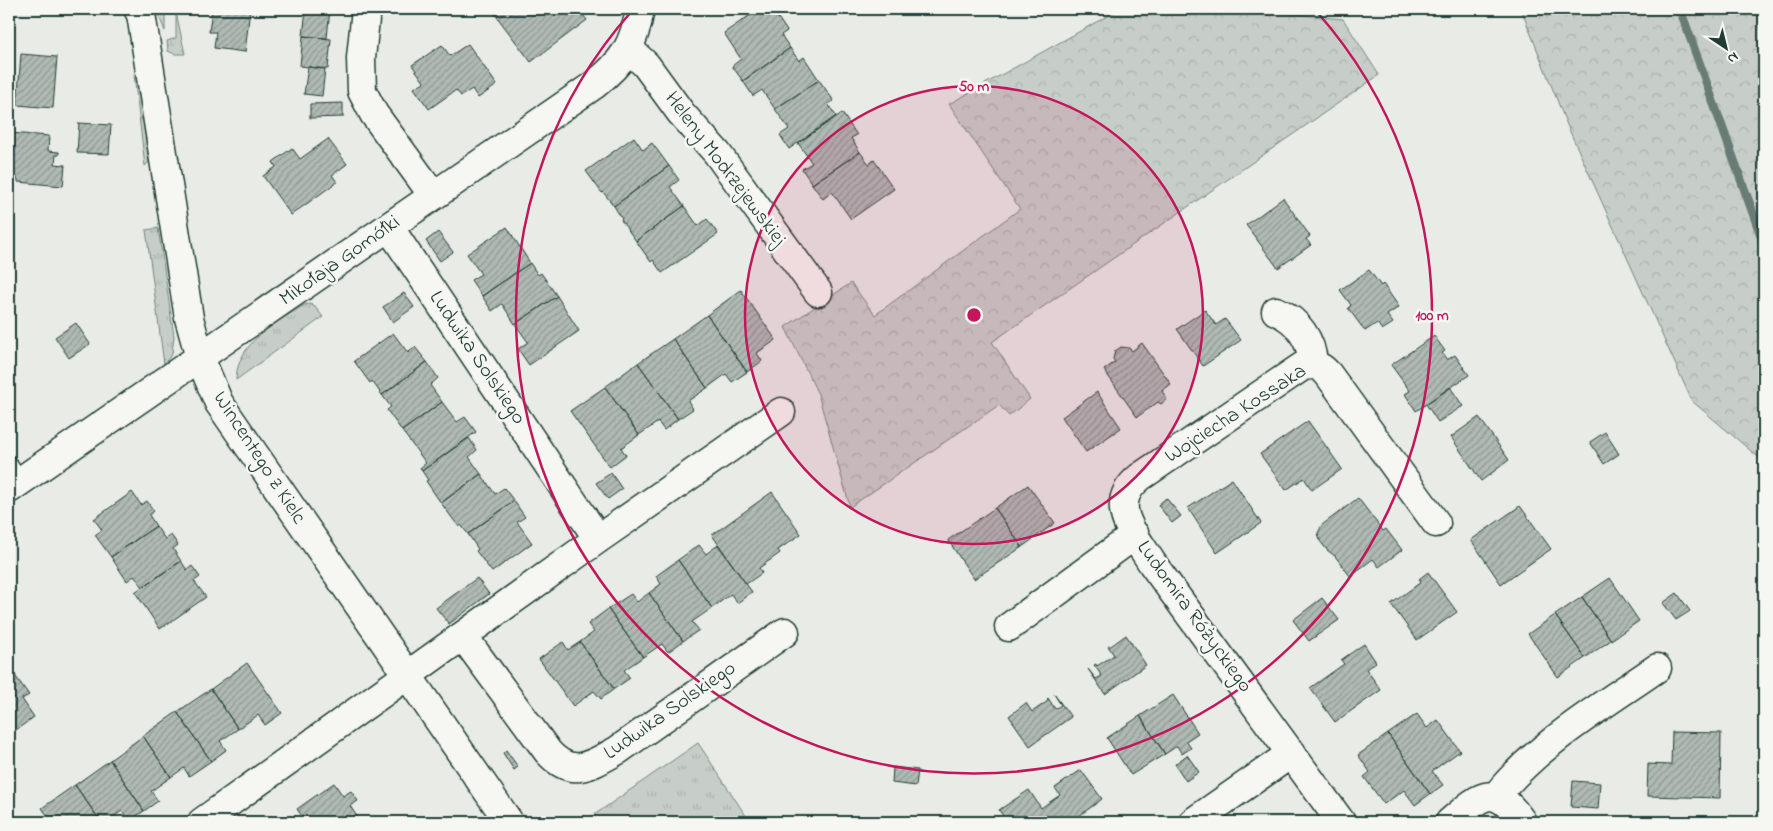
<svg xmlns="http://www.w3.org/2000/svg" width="1773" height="831" font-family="'Indie Flower',sans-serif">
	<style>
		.grass { fill: url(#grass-tufts); stroke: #73867e }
		.forest { fill: url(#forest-crowns); stroke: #73867e }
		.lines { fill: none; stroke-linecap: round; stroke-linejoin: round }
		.stream { stroke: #687c75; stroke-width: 9 }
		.building { fill: url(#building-hatch); stroke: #1f3d34 }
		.service-casing { stroke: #1f3d34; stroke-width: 18 }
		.minor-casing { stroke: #1f3d34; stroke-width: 31 }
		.service { stroke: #f6f6f2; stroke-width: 14 }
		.minor { stroke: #f6f6f2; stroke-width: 28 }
		.ring { fill: none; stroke: #c2185b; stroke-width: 2.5 }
		.labels { text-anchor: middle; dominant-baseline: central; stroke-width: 5; stroke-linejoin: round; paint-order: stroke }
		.street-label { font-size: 21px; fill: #1f3d34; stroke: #f6f6f2 }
		.centre { fill: #c2185b; stroke: #f6f6f2; stroke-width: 2.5 }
		.ring-label { font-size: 15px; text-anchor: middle; font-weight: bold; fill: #c2185b; stroke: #f6f6f2; stroke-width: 5; stroke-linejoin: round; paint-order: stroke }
	</style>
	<defs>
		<pattern id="grass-tufts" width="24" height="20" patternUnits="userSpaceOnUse" patternTransform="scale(1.25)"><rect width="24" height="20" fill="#c7cec9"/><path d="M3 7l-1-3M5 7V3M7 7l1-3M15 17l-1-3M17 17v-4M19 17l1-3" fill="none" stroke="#aab2ad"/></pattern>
		<pattern id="forest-crowns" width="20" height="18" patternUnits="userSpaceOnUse" patternTransform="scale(1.25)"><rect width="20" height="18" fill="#c7cec9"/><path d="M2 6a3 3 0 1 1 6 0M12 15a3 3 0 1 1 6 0" fill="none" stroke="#aab2ad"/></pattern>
		<pattern id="building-hatch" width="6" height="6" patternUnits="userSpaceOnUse" patternTransform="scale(1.25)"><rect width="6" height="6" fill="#b0bab5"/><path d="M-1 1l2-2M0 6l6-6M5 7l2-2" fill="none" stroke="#8f9894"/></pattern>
	</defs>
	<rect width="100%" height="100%" fill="#e9ebe7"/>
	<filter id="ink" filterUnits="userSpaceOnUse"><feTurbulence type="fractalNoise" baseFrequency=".02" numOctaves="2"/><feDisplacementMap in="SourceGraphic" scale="10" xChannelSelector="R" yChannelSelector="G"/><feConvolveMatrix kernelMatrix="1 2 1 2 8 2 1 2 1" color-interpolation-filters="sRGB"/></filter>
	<g filter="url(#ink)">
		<path class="grass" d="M156,9H164L165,13V31Z
			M176,12L185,54H175L168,51L167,41L176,38Z
			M134,75L138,79L149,162L145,166Z
			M158,228L174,336L172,354L164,364L146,230Z
			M310,304L315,307L323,317L236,380C237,342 276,323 304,305Z
			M698,743L750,822H584Z"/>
		<path class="forest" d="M1120,9H1245L1343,19L1379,75L992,342L1030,399L1009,416L999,405L850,507L818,394L785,327L851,283L875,315L1020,209L949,104Z
			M1521,9H1764V462L1692,401L1567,125Z"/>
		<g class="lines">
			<path class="stream" d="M1680,9L1764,244"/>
		</g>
		<path class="building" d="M212,9H250L245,52L214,48L216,32H209Z
			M306,9H330L327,38L303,36Z
			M400,9H415L414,13L400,12Z
			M491,9H578L587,20L531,62Z
			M759,9H772L787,31L781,35L790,48L743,81L732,66L741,59L724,33Z
			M303,36L331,39L328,69L300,66Z
			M468,44L497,85L478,98L472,89L461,96L456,90L429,109L414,88L424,82L412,65L442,45L450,56Z
			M790,48L799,61L804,57L819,80L775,109L762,90L753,96L743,81Z
			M21,54L57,57L53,108L17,105Z
			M308,67L325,69L322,96L304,94Z
			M819,80L834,101L828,104L836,116L789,149L780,135L789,129L775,109Z
			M343,103V117L310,118V104Z
			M842,113L857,135L851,138L860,152L812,184L802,169L812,163L798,143Z
			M79,123L111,125L109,154L77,153Z
			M9,133L49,136L48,151L59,152V155H56L55,164L65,165L63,186L18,182V179L9,178Z
			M634,137L643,150L652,143L669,166L614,206L603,192L602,193L586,171Z
			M328,139L347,164L332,175L337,182L291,215L263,176L276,167L273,162L292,148L300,159Z
			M860,152L869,164L874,160L894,189L851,219L832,192L823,199L812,184Z
			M669,166L679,180L670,187L684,206L636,241L621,220L622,219L614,206Z
			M1283,198L1310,236L1306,239L1311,245L1278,268L1246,225Z
			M684,206L698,226L707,219L718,234L662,273L653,260L651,262L636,241Z
			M507,227L530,263L482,296L471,280L481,274L467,254Z
			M438,232L453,252L440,261L426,241Z
			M530,263L538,275L541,273L557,296L515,324L502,304L492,311L482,296Z
			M1369,270L1381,286L1383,284L1399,307L1387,315L1393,323L1382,330L1377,323L1365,331L1348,308L1351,305L1340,290Z
			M741,290L776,340L757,353L762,361L747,372L707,315Z
			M404,293L414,307L393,322L383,307Z
			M557,296L579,331L529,365L518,349L528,342L515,324Z
			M1205,310L1216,325L1225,319L1241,340L1203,366L1177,329Z
			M707,315L747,372L732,382L726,374L707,388L673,339Z
			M76,323L90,344L69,358L55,337Z
			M393,333L408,353L415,347L427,362L382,395L372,381L370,383L354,361Z
			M1434,336L1445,351L1442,353L1447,360L1455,355L1469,375L1416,411L1405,394L1410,391L1391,365Z
			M673,339L707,388L688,401L693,409L678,419L638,363Z
			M1142,343L1171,384L1162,391L1167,399L1161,404L1158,402L1137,417L1104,370L1115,362L1113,359L1115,351L1121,347L1129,348L1132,351Z
			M427,362L438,378L430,385L442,402L402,431L387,410L391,407L382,395Z
			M638,363L678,419L664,430L658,422L639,435L605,387Z
			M605,387L639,435L621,448L626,455L610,467L570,411Z
			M1450,387L1463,406L1438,422L1426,404Z
			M1097,392L1121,428L1086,452L1062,417Z
			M442,402L457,422L465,417L476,432L422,471L420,468L426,463L402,431Z
			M1479,417L1509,460L1481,481L1451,437Z
			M1308,421L1342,469L1312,490L1304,478L1286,490L1260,454Z
			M1605,432L1619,454L1604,464L1590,442Z
			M469,438L477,450L469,457L481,474L441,503L426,481L428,480L422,471Z
			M611,473L622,489L608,499L596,483Z
			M481,474L495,494L504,488L514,501L468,534L461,525L459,527L441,503Z
			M1232,479L1261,523L1217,553L1188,508Z
			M1028,485L1055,523L1022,547L995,508Z
			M132,492L141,505L147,501L154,511L149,515L156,526L111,557L95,535L102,530L94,519Z
			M772,492L801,534L778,550L780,553L759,568L762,573L746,584L712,535Z
			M1166,498L1181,516L1172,523L1158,505Z
			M1358,498L1383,531L1386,529L1402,550L1379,567L1373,559L1350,576L1335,556L1327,550L1320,541L1318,533L1322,525Z
			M514,501L525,517L517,522L532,543L492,572L476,551L478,549L468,534Z
			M1520,506L1551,549L1501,584L1471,540Z
			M995,508L1022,547L974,579L948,540Z
			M156,526L165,539L171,535L178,545L173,549L181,561L143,587L134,576L127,581L111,557Z
			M699,545L706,554L718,545L752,592L737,603L731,594L712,608L678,560Z
			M678,560L712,608L692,622L699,630L683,641L649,593L661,584L656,576Z
			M181,561L187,570L192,566L200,577L194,581L206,597L160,629L135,592Z
			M1428,572L1457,612L1417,640L1391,604L1421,582L1419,579Z
			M477,578L489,594L449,624L436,608Z
			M1610,578L1639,621L1611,640L1582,597Z
			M649,593L683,641L668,652L662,644L643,657L608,609L631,594L637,602Z
			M1677,593L1690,611L1676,620L1663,603Z
			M1582,597L1611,640L1585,658L1555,615Z
			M1322,598L1339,620L1309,641L1293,620Z
			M608,609L643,657L624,670L630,678L614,689L580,642L594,632L588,624Z
			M1555,615L1585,658L1558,677L1528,634Z
			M1126,635L1146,665L1105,694L1088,669L1096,679L1102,676L1094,665L1096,664L1097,666L1114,655L1108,646H1111Z
			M563,642L568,650L580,642L614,689L601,699L594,691L573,706L539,659Z
			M1364,644L1376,662L1366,669L1381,690L1335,722L1310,688L1344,664L1341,660Z
			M247,663L282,713L265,725L258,715L238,729L211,689Z
			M11,670L29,695L22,699L34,717L9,735V671Z
			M211,689L238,729L220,741L226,750L211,761L177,712Z
			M1054,694L1071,717L1030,746L1009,716L1026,703L1032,712L1048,701L1047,699L1048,698L1055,709L1061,705Z
			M1173,695L1198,733L1186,741L1191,748L1182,754L1177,746L1165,754L1140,716Z
			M177,712L211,761L189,776L184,768L171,777L143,736Z
			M1417,714L1427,728L1438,720L1460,751L1432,771L1443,785L1430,794L1388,734Z
			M1140,716L1165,754L1131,775L1107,738Z
			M1672,732L1721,733L1720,798L1647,796L1648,764L1671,765Z
			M1388,734L1430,794L1415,805L1404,790L1384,804L1364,777L1370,772L1358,755Z
			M143,736L171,777L151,791L158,801L144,811L110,760Z
			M506,750L518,767L514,770L503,753Z
			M1187,755L1199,772L1186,781L1175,764Z
			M110,760L144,811L129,821L122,811L106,822H101L75,785Z
			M893,767L918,770L916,786L892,783Z
			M1081,770L1102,799L1079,816L1083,822H1007L999,810L1029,790L1041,808L1060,795L1055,788Z
			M1573,781L1600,783L1598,809L1571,807Z
			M334,783L343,796L351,791L358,801L350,806L358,818L352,822H306L297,809Z
			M75,785L101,822H52L42,808Z"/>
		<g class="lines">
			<g class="service-casing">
				<path id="service" d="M9,463L21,481"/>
			</g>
			<g class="minor-casing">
				<path id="minor" d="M138,9L141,14L189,318L200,358L219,403L509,822
					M366,9L361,58L362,91L374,114L433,195
					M629,49L646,65L681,113L717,153L818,292
					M389,227L598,539
					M1276,311C1298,320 1312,341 1313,364
					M9,489L594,85C623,62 634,46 640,9
					M1009,627L1135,535
					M463,636L548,752C572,779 591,765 618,750L785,632
					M1496,796C1539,743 1601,707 1657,668
					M202,822L598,539L781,412
					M1193,822L1292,753
					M1341,822L1152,563C1135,535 1105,505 1140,477L1303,366C1315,364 1320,365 1328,374L1436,523
					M1450,822C1481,795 1494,781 1522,822"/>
			</g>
			<use href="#service" class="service"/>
			<use href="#minor" class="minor"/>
		</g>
	</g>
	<circle cx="974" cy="315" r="229" fill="#c2185b" fill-opacity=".12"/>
	<g class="ring">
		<circle cx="974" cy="315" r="229"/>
		<path d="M1317 12A458 458 0 1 1 631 12"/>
	</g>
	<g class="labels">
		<g class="street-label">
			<text transform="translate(725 169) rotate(53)">Heleny Modrzejewskiej</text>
			<text transform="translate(340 261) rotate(-35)">Mikołaja Gomółki</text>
			<text transform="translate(477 358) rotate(56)">Ludwika Solskiego</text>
			<text transform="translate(1236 414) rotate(-33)">Wojciecha Kossaka</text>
			<text transform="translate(259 458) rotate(57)">Wincentego z Kielc</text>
			<text transform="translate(1194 617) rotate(54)">Ludomira Różyckiego</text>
			<text transform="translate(670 711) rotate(-35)">Ludwika Solskiego</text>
		</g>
	</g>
	<circle cx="974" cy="315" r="8" class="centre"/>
	<g class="ring-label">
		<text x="974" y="91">50 m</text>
		<text x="1432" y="320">100 m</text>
	</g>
	<rect width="1773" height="831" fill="none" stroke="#f6f6f2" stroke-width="30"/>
	<rect x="15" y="15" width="1743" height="801" fill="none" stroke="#1f3d34" stroke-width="2" filter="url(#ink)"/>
	<g transform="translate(1726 48) rotate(145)" stroke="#f6f6f2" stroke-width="4" paint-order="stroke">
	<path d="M0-4L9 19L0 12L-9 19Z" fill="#1f3d34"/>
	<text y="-8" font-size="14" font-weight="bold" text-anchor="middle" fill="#1f3d34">N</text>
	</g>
</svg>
